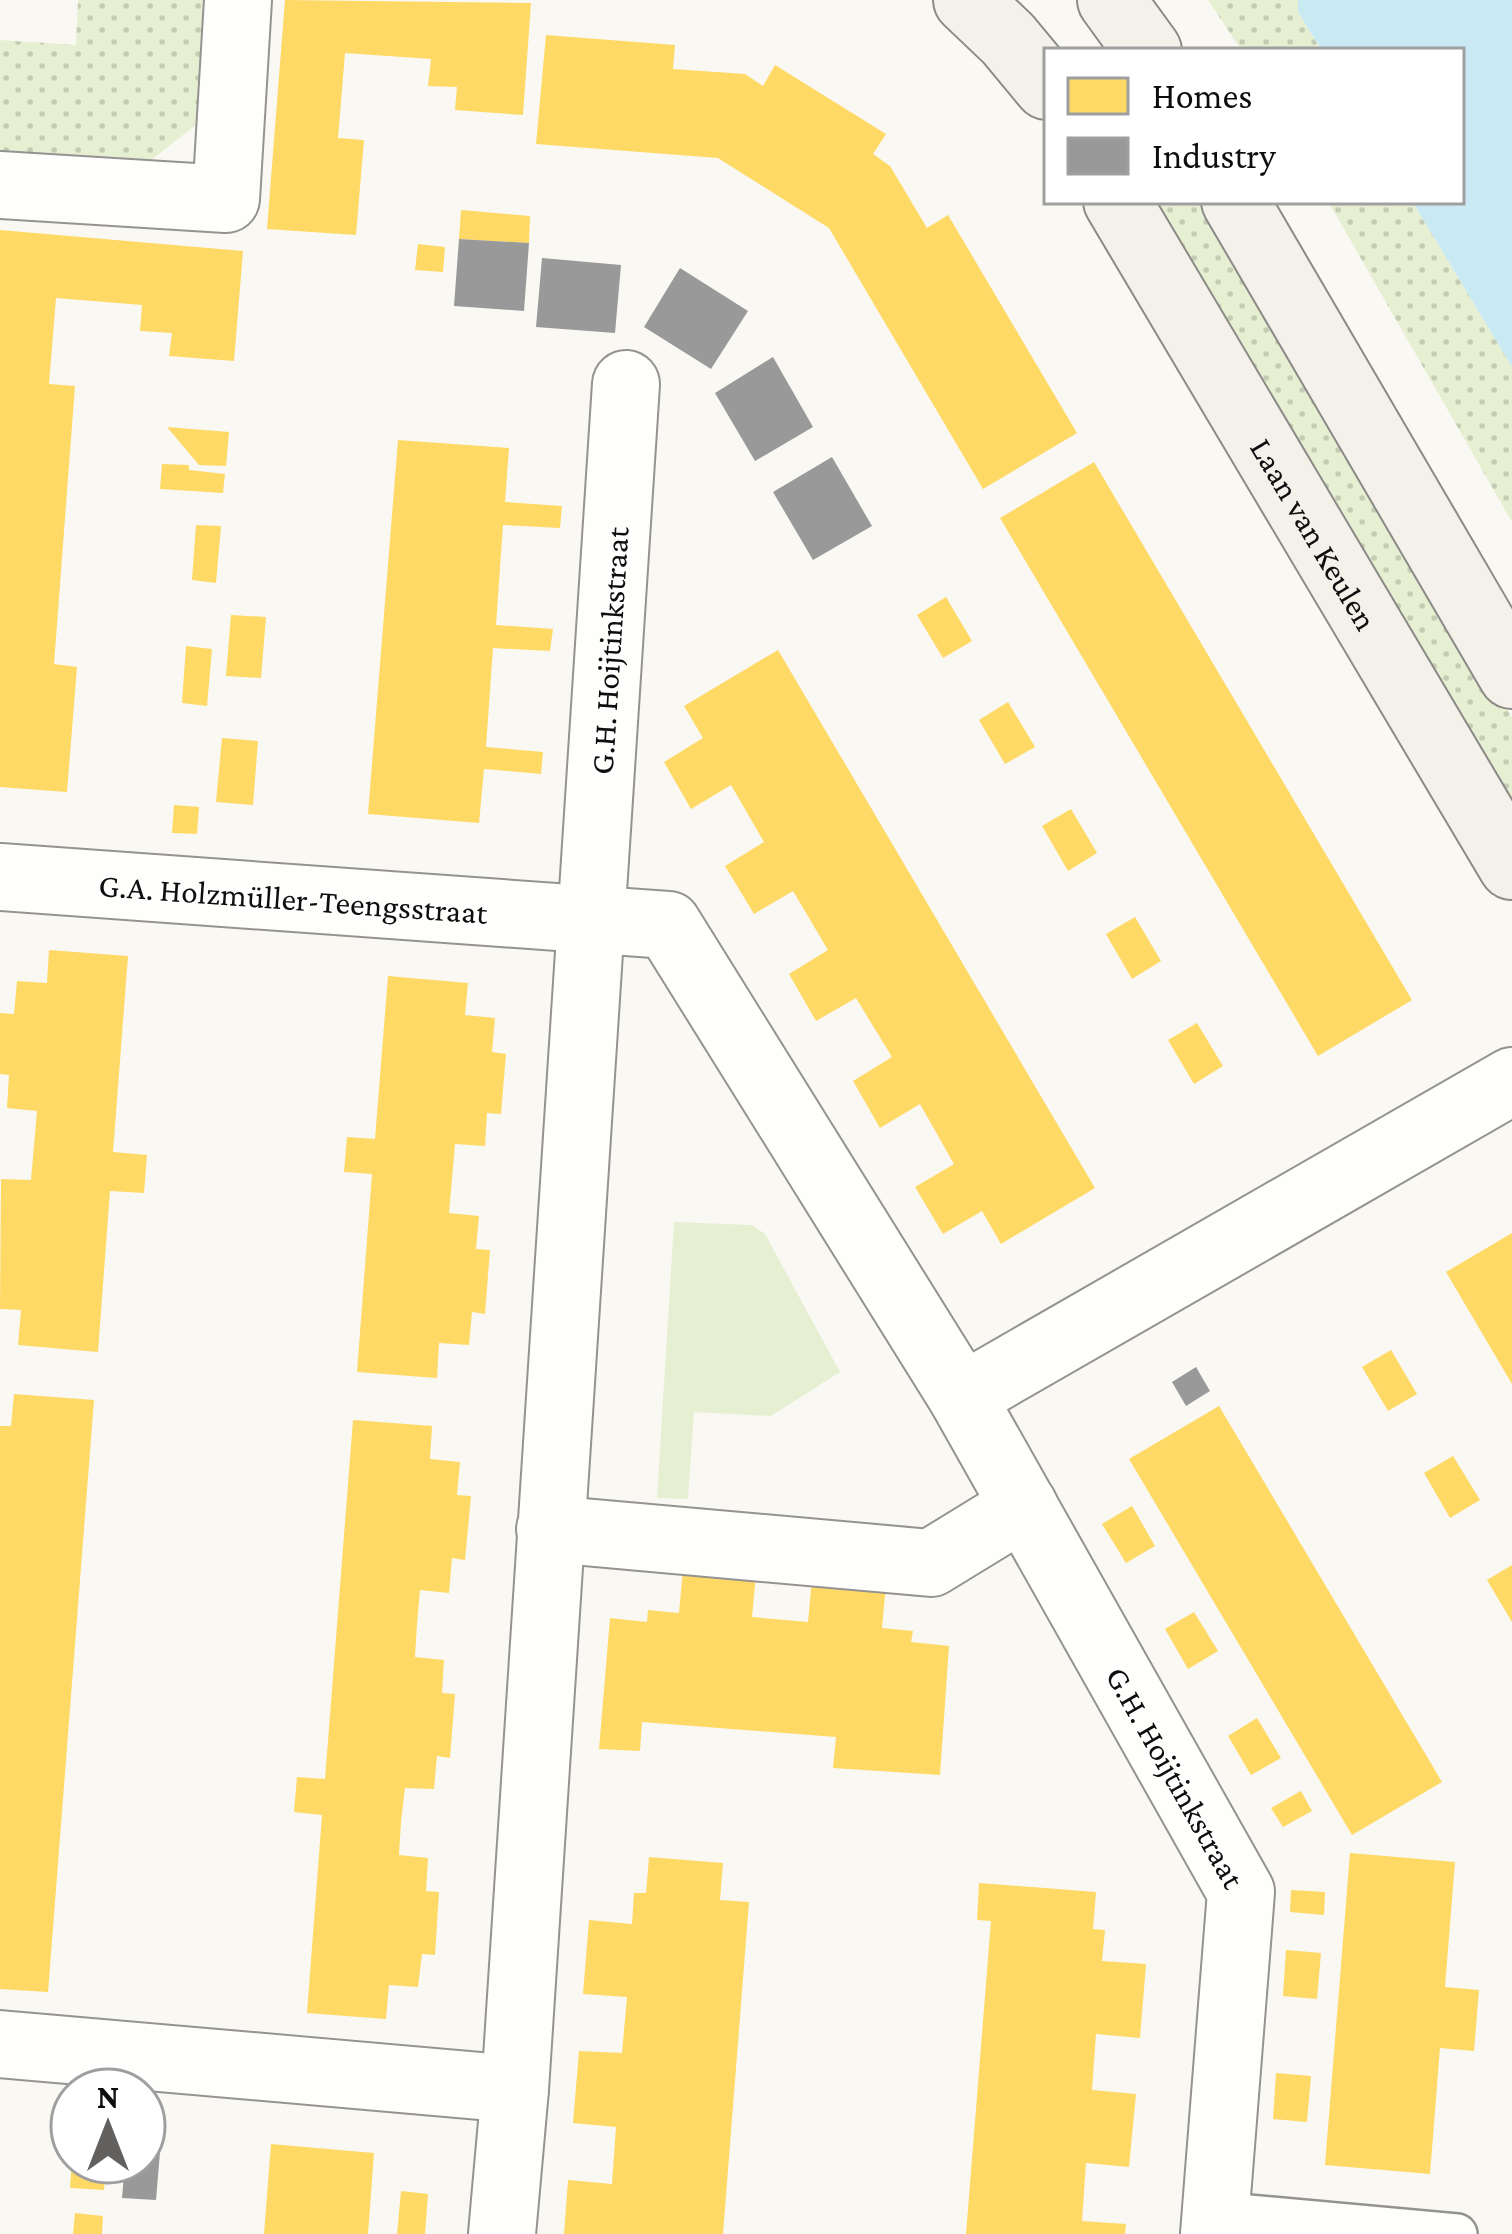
<svg xmlns="http://www.w3.org/2000/svg" width="1512" height="2234" font-family="'Crimson Pro',serif">
	<style>
		.grass { fill: url(#grass-dots) }
		.park { fill: #e7efd3 }
		.water { fill: #caeaf3 }
		.homes { fill: #ffd966 }
		.industry { fill: #999 }
		.lines { fill: none; stroke-linecap: round; stroke-linejoin: round }
		.lane-casing { stroke: #949391; stroke-width: 44 }
		.street-casing { stroke: #949391; stroke-width: 70 }
		.secondary-casing { stroke: #8b8a87; stroke-width: 70 }
		.lane { stroke: #fefefd; stroke-width: 39 }
		.street { stroke: #fefefd; stroke-width: 66 }
		.secondary { stroke: #f4f1ea; stroke-width: 66 }
		.labels { text-anchor: middle; dominant-baseline: central; stroke-width: 12; stroke-linejoin: round; paint-order: stroke }
		.street-label { font-size: 33px; fill: #0e0e0e; stroke: #fff }
	</style>
	<defs>
		<pattern id="grass-dots" width="8" height="8" patternUnits="userSpaceOnUse" patternTransform="scale(3)"><rect width="8" height="8" fill="#e7efd3"/><path d="M2 2h.1M6 6h.1" fill="none" stroke="#c5ccb4" stroke-width="1.8" stroke-linecap="round"/></pattern>
	</defs>
	<rect width="100%" height="100%" fill="#faf8f2"/>
	<path class="grass" d="M78,0H224L219,107L142,167L0,157V40L76,45Z
		M1208,0H1298V12L1322,51H1242Z
		M1146,201H1206L1512,717V819Z
		M1328,201H1412L1512,367V522Z"/>
	<path class="park" d="M674,1222L752,1225L765,1234L840,1372L771,1416L694,1412L688,1499L657,1498Z"/>
	<path class="water" d="M1298,0H1512V367L1412,201H1461V51H1322L1298,12Z"/>
	<path class="homes" d="M285,0L531,3L523,115L455,110L457,87L428,86L431,59L345,53L338,138L364,140L356,235L267,229Z
		M546,35L675,45L673,69L745,74L763,86L775,65L886,134L873,154L890,166L927,228L948,215L1077,433L983,489L829,228L718,158L536,144Z
		M461,210L530,216L529,243L459,239Z
		M0,230L243,251L234,361L169,356L172,333L140,331L142,305L56,298L49,384L75,386L54,664L77,667L67,792L0,787Z
		M418,244L445,247L443,272L415,270Z
		M167,427L229,432L226,466L199,465Z
		M398,440L509,448L505,502L562,506L560,528L503,525L496,625L553,629L550,651L493,648L486,747L543,752L541,774L484,769L479,823L368,814Z
		M1094,462L1412,1000L1318,1056L1000,518Z
		M162,464L189,465V470L225,474L223,493L160,489Z
		M196,525L221,526L216,583L192,580Z
		M946,597L972,641L943,658L917,615Z
		M231,615L266,617L261,678L226,676Z
		M186,646L212,649L207,706L182,703Z
		M778,650L1095,1188L1001,1244L982,1211L943,1234L915,1187L954,1164L920,1104L880,1128L853,1081L892,1057L856,998L816,1021L789,974L828,950L793,891L754,914L725,866L764,842L731,785L691,809L664,762L703,738L684,706Z
		M1008,702L1035,747L1005,764L979,720Z
		M222,738L258,741L253,805L216,802Z
		M174,805L199,807L197,834L172,833Z
		M1071,809L1097,853L1068,871L1042,826Z
		M1135,917L1161,961L1132,979L1106,934Z
		M49,950L128,956L113,1152L147,1155L144,1193L110,1191L98,1352L18,1345L21,1310L0,1309L1,1179L31,1180L37,1111L7,1108L9,1075L0,1074V1013L14,1014L17,981L47,983Z
		M388,976L468,983L465,1015L495,1018L492,1052L506,1054L501,1114L487,1113L485,1146L455,1144L449,1213L479,1216L476,1249L490,1250L485,1314L472,1312L469,1345L439,1343L437,1378L357,1372L372,1174L344,1172L347,1137L375,1139Z
		M1197,1023L1223,1066L1194,1084L1168,1040Z
		M1512,1233V1384L1446,1272Z
		M1391,1350L1417,1394L1388,1411L1362,1367Z
		M14,1394L94,1400L48,1992L0,1989V1426H11Z
		M1219,1406L1442,1782L1352,1835L1129,1459Z
		M353,1420L432,1426L430,1459L460,1462L457,1495L471,1496L465,1560L452,1558L449,1593L420,1590L417,1624L415,1657L444,1660L442,1693L455,1694L450,1758L437,1756L434,1789L405,1788L401,1822L399,1855L428,1858L426,1891L439,1892L435,1955L422,1954L418,1987L389,1985L386,2019L307,2013L322,1815L294,1812L297,1777L325,1779Z
		M1453,1456L1480,1500L1450,1518L1424,1473Z
		M1132,1506L1155,1546L1126,1563L1102,1524Z
		M1512,1565V1622L1487,1580Z
		M683,1569L756,1574L752,1617L808,1622L812,1579L886,1585L882,1628L913,1631L911,1642L949,1646L940,1775L833,1768L836,1737L642,1722L640,1751L599,1749L610,1618L647,1622L648,1610L679,1613Z
		M1194,1612L1218,1651L1188,1669L1165,1629Z
		M1257,1718L1281,1758L1251,1775L1228,1736Z
		M1301,1791L1312,1811L1283,1827L1271,1808Z
		M1350,1853L1455,1862L1445,1987L1479,1990L1474,2051L1440,2048L1430,2174L1325,2165Z
		M649,1857L723,1863L720,1900L749,1902L723,2234H564L568,2180L612,2184L616,2127L573,2123L579,2051L622,2053L627,1997L583,1994L589,1920L632,1924L634,1893H646Z
		M979,1883L1096,1892L1093,1929L1105,1930L1102,1961L1146,1964L1140,2038L1096,2034L1092,2090L1136,2094L1129,2167L1086,2163L1082,2221L1126,2224L1125,2234H966L991,1921L977,1920Z
		M1291,1890L1325,1892L1324,1915L1290,1912Z
		M1286,1950L1321,1953L1317,1999L1283,1996Z
		M1276,2073L1311,2076L1307,2122L1273,2119Z
		M271,2144L374,2153L368,2234H264Z
		M72,2162H106L104,2190L70,2188Z
		M401,2191L428,2194L425,2234H397Z
		M75,2213L103,2216L102,2234H73Z"/>
	<path class="industry" d="M459,239L529,243L524,311L454,306Z
		M542,258L621,265L615,333L536,327Z
		M680,268L748,311L711,369L644,327Z
		M773,357L813,427L755,461L715,393Z
		M832,457L872,526L813,560L773,492Z
		M1196,1367L1210,1391L1186,1406L1172,1382Z
		M144,2127L162,2128L156,2200L122,2198L125,2162H144Z"/>
	<g class="lines">
		<g class="lane-casing">
			<path id="lane" d="M1216,2212L1457,2234"/>
		</g>
		<g class="street-casing">
			<g id="street">
				<path d="M0,185L226,199L238,0"/>
				<path id="s1" d="M0,877L668,925L962,1397L1241,1892L1214,2234"/>
				<path d="M962,1397L1512,1081"/>
				<path d="M550,1529L931,1563L1024,1506"/>
				<path d="M0,2044L515,2089"/>
				<path id="s2" d="M502,2234L515,2089L626,384"/>
			</g>
		</g>
		<g class="secondary-casing">
			<g id="secondary">
				<path d="M967,0L1008,39L1047,86"/>
				<path d="M1111,0L1148,51"/>
				<path id="s3" d="M1117,201L1512,866"/>
				<path d="M1235,201L1512,675"/>
			</g>
		</g>
		<use href="#lane" class="lane"/>
		<use href="#street" class="street"/>
		<use href="#secondary" class="secondary"/>
	</g>
	<g class="labels">
		<g class="street-label">
			<text stroke="none"><textPath href="#s3" startOffset="387">Laan van Keulen</textPath></text>
			<text stroke="none"><textPath href="#s2" startOffset="1587">G.H. Hoijtinkstraat</textPath></text>
			<text stroke="none"><textPath href="#s1" startOffset="294">G.A. Holzmüller-Teengsstraat</textPath></text>
			<text stroke="none"><textPath href="#s1" startOffset="1662">G.H. Hoijtinkstraat</textPath></text>
		</g>
	</g>
	<rect x="1044" y="48" width="420" height="156" fill="#ffffff" stroke="#9f9f9f" stroke-width="3"/>
	<rect x="1068" y="78" width="60" height="36" fill="#ffd966" stroke="#9f9f9f" stroke-width="3"/>
	<text x="1152" y="108" font-size="36" fill="#0e0e0e">Homes</text>
	<rect x="1068" y="138" width="60" height="36" fill="#999999" stroke="#9f9f9f" stroke-width="3"/>
	<text x="1152" y="168" font-size="36" fill="#0e0e0e">Industry</text>
	<g transform="translate(108 2126)"><circle r="57" fill="#ffffff" stroke="#9f9f9f" stroke-width="3"/>
	<path d="M0-9L21 45L0 30L-21 45Z" fill="#61605e"/>
	<text y="-18" font-size="33" font-weight="bold" text-anchor="middle" fill="#0e0e0e">N</text>
	</g>
</svg>
